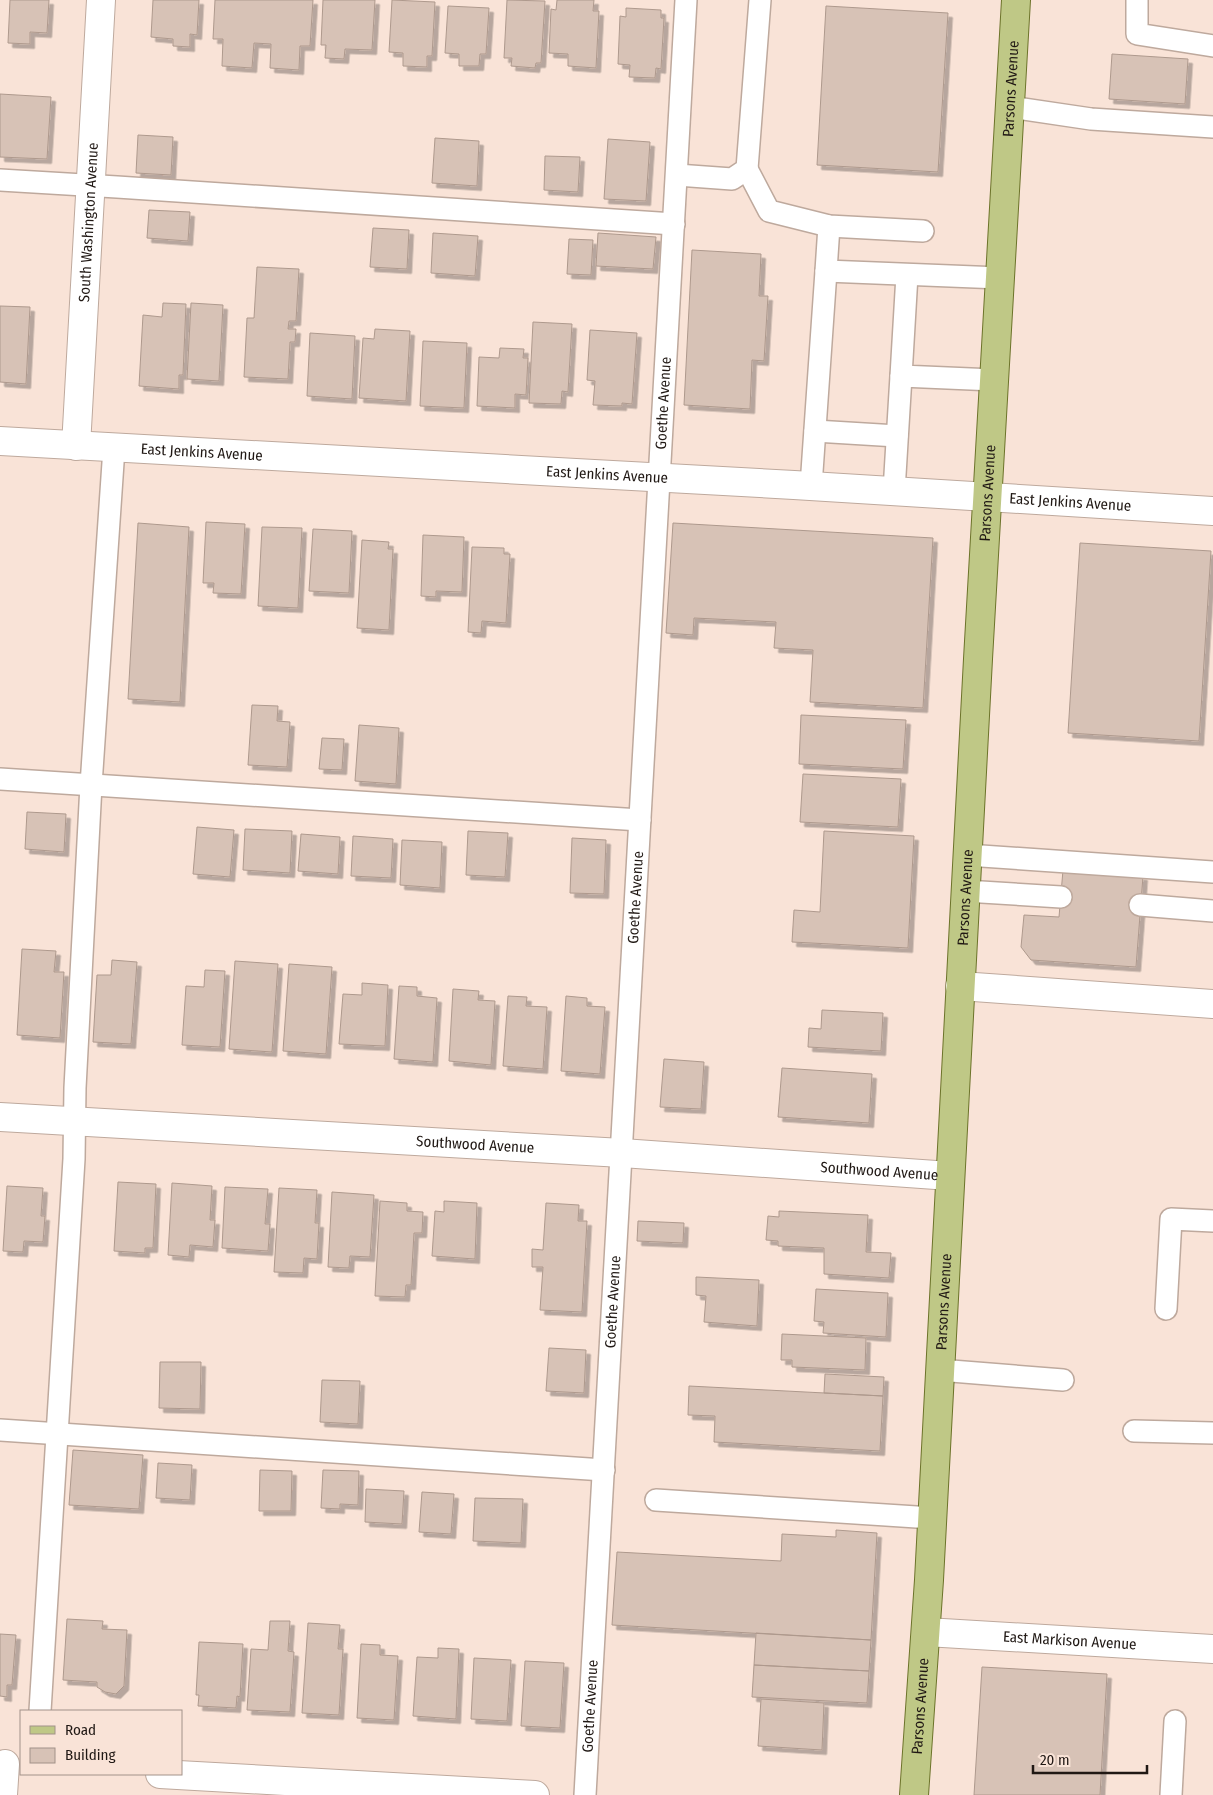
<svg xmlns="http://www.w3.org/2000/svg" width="1213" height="1795" font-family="'Fira Sans Condensed',sans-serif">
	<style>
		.building { fill: #d7c2b6; stroke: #ae998d; filter: url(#shadow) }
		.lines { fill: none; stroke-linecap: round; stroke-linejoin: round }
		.lane-casing { stroke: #bea99d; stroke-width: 24 }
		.street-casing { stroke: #bea99d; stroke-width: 30 }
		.primary-casing { stroke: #6c732a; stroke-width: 30 }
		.lane { stroke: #fff; stroke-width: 21 }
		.street { stroke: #fff; stroke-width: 28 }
		.primary { stroke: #bfc886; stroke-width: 28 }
		.labels { text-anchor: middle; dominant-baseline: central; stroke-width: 5; stroke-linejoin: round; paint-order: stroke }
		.street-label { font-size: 15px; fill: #201814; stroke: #f9e3d7 }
	</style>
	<defs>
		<filter id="shadow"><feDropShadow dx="4.5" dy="4.5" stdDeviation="0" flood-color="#0004"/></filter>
	</defs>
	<rect width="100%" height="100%" fill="#f9e3d7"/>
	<path class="building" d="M10,0H49L47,33L30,32V44L8,43Z
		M153,0H199L197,35L190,34V47L173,46V39L151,37Z
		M215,0H313L310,46H300L299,70L270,68L271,44L254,43L252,68L222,66L223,39H213Z
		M323,0H375L372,50L345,49L344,59L325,58L326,45H321Z
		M392,0L435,2L432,56H427V67L403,66V53L389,52Z
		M507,0L545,1L541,63H536L535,68L511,66L512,58H504Z
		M557,0H594L593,11H599L596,68L568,66V54L549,53L551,9L556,10Z
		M448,6L489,8L486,54H480L479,66H459V54L445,53Z
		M826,6L948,13L938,172L817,165Z
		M626,8L661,10V18H664L661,69L656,68L655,78L629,77L630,65L618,64L620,16L626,17Z
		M1112,54L1188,59L1185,104L1109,99Z
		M0,94L51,97L47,159L0,157Z
		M138,135L173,137L171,175L136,173Z
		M435,138L479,141L477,186L432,183Z
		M608,139L650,142L646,201L604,199Z
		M545,156L580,157L578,192L544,190Z
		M149,210L190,212L188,241L147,238Z
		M373,228L409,230L407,269L370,267Z
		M433,233L478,236L475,276L431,273Z
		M598,233L656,237L653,269L596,266Z
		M569,239L593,240L591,275L567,274Z
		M692,250L761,254L759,296H768L764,361L752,360L750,409L684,405Z
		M257,267L299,269L296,321H289L288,329H296L295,342H290L288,379L244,377L247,318H254Z
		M163,303L186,304L183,375H179V389L139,386L143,315L162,317Z
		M191,303L223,305L219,381L187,379Z
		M0,306L30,307L26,384L0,382Z
		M533,322L572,324L568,392L562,391L561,404L529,403Z
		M375,329L410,331L406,401L359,398L363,338L374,339Z
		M590,330L637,333L632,404L622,403V406L593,405L595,381L587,380Z
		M310,333L355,336L352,399L307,396Z
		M423,341L467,343L464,408L420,406Z
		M500,348L524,349L523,358H528L526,395L515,394V408L477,406L479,357L499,358Z
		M206,522L245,524L241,594L213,593L214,583H203Z
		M138,523L189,527L180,702L128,699Z
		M673,523L933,538L923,708L810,702L813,650L774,648L776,622L694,618L693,635L666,633Z
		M262,527L302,528L298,608L258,606Z
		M313,529L352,531L349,593L309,591Z
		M423,535L464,537L462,592L436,591V597L421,596Z
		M362,540L389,542L388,549H393L389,630L357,628Z
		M1080,543L1211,551L1199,741L1068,733Z
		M472,547L504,548V554H510L506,623L482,621L481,633L468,632Z
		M252,705L278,706L277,721L290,722L287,767L248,765Z
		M801,715L906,720L903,769L799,764Z
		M359,725L399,728L396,784L355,781Z
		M322,738L344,739L342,770L319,769Z
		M803,774L901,779L898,827L800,822Z
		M27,812L66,814L64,852L25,849Z
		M197,827L234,830L230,877L193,874Z
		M245,829L292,831L290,873L243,870Z
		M468,831L508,833L505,877L466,875Z
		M824,831L914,836L908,948L792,942L794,910L820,912Z
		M301,834L340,837L338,874L298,871Z
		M353,836L393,839L391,878L351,876Z
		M572,838L606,840L604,894L570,893Z
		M402,840L442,842L440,888L400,885Z
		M1063,870L1143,876L1136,967L1031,960L1021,947L1024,915L1059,917Z
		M22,949L56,951L54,972H64L60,1038L17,1035Z
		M112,960L137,962L131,1044L93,1042L97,975H111Z
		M235,961L278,964L272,1052L229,1049Z
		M289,964L332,967L326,1054L283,1051Z
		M205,970L225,971L220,1047L182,1045L186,986L204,987Z
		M362,983L388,985L385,1046L339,1044L343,994L362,995Z
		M399,986L417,987V996L437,998L433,1062L394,1059Z
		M453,989L479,991L478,1000L495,1001L491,1065L449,1061Z
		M508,996L527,997L526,1006L547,1007L543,1069L503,1066Z
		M566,996L587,998V1006L605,1007L600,1074L561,1071Z
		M822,1010L883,1013L881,1051L808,1047L809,1028L821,1029Z
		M664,1059L704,1062L701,1109L660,1107Z
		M782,1068L872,1074L869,1123L778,1117Z
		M118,1182L156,1184L153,1248H145V1253L114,1251Z
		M172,1183L212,1186L210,1220H215L213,1247L190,1245L189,1257L168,1255Z
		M7,1186L43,1188L41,1216H45L43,1242L24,1241L23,1252L3,1251Z
		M225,1187L268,1189L265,1224H270L268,1251L222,1248Z
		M279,1188L317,1190L315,1223H319L317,1259L304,1258L303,1273L274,1272Z
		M332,1192L374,1195L370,1257L350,1256L349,1268L328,1267Z
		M380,1201L407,1203V1211L423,1212L422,1233H414L411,1285H406L405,1297L375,1296Z
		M444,1201L477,1203L475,1259L432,1256L435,1211L444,1212Z
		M546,1203L579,1205L578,1221H587L582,1312L540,1310L543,1267H532V1249L543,1250Z
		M779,1211L868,1215L866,1252L891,1253L889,1278L824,1274V1248L778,1246V1241L766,1240L768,1216L779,1217Z
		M638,1221L684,1223L683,1243L637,1241Z
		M696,1277L759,1280L757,1326L704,1322L706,1296L696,1295Z
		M816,1289L888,1293L886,1337L823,1333L824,1322L814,1321Z
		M782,1334L866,1338L865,1370L792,1367V1360H781Z
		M549,1348L586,1350L584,1393L546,1391Z
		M160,1362H201L200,1409L159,1408Z
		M825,1374L884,1377L883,1396L824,1393Z
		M322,1380L360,1381L358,1424L320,1422Z
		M689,1386L883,1396L880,1451L714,1442L715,1416L688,1415Z
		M73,1450L143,1455L139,1509L69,1505Z
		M158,1463L192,1465L190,1500L156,1498Z
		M260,1470L292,1471L291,1511H259Z
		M323,1470L359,1471L358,1505L340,1504V1509L321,1508Z
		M366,1489L404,1491L402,1524L365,1522Z
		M422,1492L454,1494L451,1534L419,1532Z
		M475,1498L523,1499L521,1543L473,1541Z
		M836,1530L877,1533L871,1640L612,1625L617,1552L781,1561L782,1534L836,1537Z
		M67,1619L103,1621L102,1629L127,1630L124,1686L116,1694L105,1692L97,1687V1682L63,1680Z
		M270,1621H290L288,1651L294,1652L290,1712L247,1710L251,1649L268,1650Z
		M308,1623L340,1625L338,1649H343L339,1715L302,1713Z
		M756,1633L871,1640L869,1671L754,1665Z
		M0,1634L16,1635L12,1685H7V1697L0,1696Z
		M199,1642L243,1644L240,1697L237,1696L236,1708L198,1706L199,1695H196Z
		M361,1644L380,1645V1655L398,1656L394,1720L357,1718Z
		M438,1648L459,1649L456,1719L413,1716L417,1657L438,1658Z
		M474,1658L511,1660L507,1721L471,1719Z
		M525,1661L564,1663L560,1728L521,1726Z
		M754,1665L869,1671L867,1703L752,1697Z
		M982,1667L1107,1674L1100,1795H974Z
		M761,1699L824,1703L822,1750L758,1746Z"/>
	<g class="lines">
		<g class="lane-casing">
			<g id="lane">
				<path d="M1137,0V34L1213,46"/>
				<path d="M1010,107L1091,119L1213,127"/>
				<path d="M747,169L769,211L829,226L923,231"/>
				<path d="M677,175L732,179L747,169L760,0"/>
				<path d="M0,180L117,187L674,224"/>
				<path d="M829,226L826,271L1000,278"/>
				<path d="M907,275L901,376L994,380"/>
				<path d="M815,431L897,436"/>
				<path d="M811,486L826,271"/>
				<path d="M894,491L901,376"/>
				<path d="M0,779L640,820"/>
				<path d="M967,855L1213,872"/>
				<path d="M965,891L1061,897"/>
				<path d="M1140,905L1213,911"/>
				<path d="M1166,1309L1171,1219L1213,1221"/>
				<path d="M939,1370L1063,1380"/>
				<path d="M0,1430L604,1470"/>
				<path d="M1134,1431L1213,1433"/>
				<path d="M656,1500L932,1518"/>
				<path d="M40,1711L74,1159L75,1088L91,785L114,448"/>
				<path id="s1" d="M585,1795L686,0"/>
				<path d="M1171,1795L1175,1721"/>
			</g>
		</g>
		<g class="street-casing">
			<g id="street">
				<path id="s2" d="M0,441L794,485L1213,511"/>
				<path id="s3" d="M76,446L101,0"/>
				<path d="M960,986L1213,1004"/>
				<path id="s4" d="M0,1117L622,1153L950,1176"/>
				<path id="s5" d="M926,1632L1213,1649"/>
				<path d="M160,1774L535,1795"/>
				<path d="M3,1795L5,1764"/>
			</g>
		</g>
		<g class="primary-casing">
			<g id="primary">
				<path id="s6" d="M914,1795L929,1580L978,659L1016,0"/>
			</g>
		</g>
		<use href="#lane" class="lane"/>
		<use href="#street" class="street"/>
		<use href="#primary" class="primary"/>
	</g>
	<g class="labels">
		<g class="street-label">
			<text stroke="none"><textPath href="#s6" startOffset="1709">Parsons Avenue</textPath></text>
			<text stroke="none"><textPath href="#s3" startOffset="224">South Washington Avenue</textPath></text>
			<text stroke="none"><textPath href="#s1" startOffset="1394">Goethe Avenue</textPath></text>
			<text stroke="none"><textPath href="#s2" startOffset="202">East Jenkins Avenue</textPath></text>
			<text stroke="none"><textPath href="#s2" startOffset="608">East Jenkins Avenue</textPath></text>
			<text stroke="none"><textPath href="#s6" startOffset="1304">Parsons Avenue</textPath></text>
			<text stroke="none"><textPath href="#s2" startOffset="1072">East Jenkins Avenue</textPath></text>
			<text stroke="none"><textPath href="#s1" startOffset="899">Goethe Avenue</textPath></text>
			<text stroke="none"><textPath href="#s6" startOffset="899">Parsons Avenue</textPath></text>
			<text stroke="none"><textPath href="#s4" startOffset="476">Southwood Avenue</textPath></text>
			<text stroke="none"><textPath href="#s4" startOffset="881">Southwood Avenue</textPath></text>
			<text stroke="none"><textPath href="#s1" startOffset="494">Goethe Avenue</textPath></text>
			<text stroke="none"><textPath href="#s6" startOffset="494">Parsons Avenue</textPath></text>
			<text stroke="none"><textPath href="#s5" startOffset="144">East Markison Avenue</textPath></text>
			<text stroke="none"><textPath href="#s1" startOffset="89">Goethe Avenue</textPath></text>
			<text stroke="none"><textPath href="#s6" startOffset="89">Parsons Avenue</textPath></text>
		</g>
	</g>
	<rect x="20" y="1710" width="162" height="65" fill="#f9e3d7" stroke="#a29289"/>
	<rect x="30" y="1726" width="25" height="8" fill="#bfc886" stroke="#a29289"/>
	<text x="65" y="1735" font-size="15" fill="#201814">Road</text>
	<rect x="30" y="1748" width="25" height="15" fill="#d7c2b6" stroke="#a29289"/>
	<text x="65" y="1760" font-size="15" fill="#201814">Building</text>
	<path d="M1033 1765v8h114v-8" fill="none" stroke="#201814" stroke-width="2.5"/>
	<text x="1040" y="1765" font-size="15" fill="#201814" stroke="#f9e3d7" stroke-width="4" paint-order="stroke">20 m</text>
</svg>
